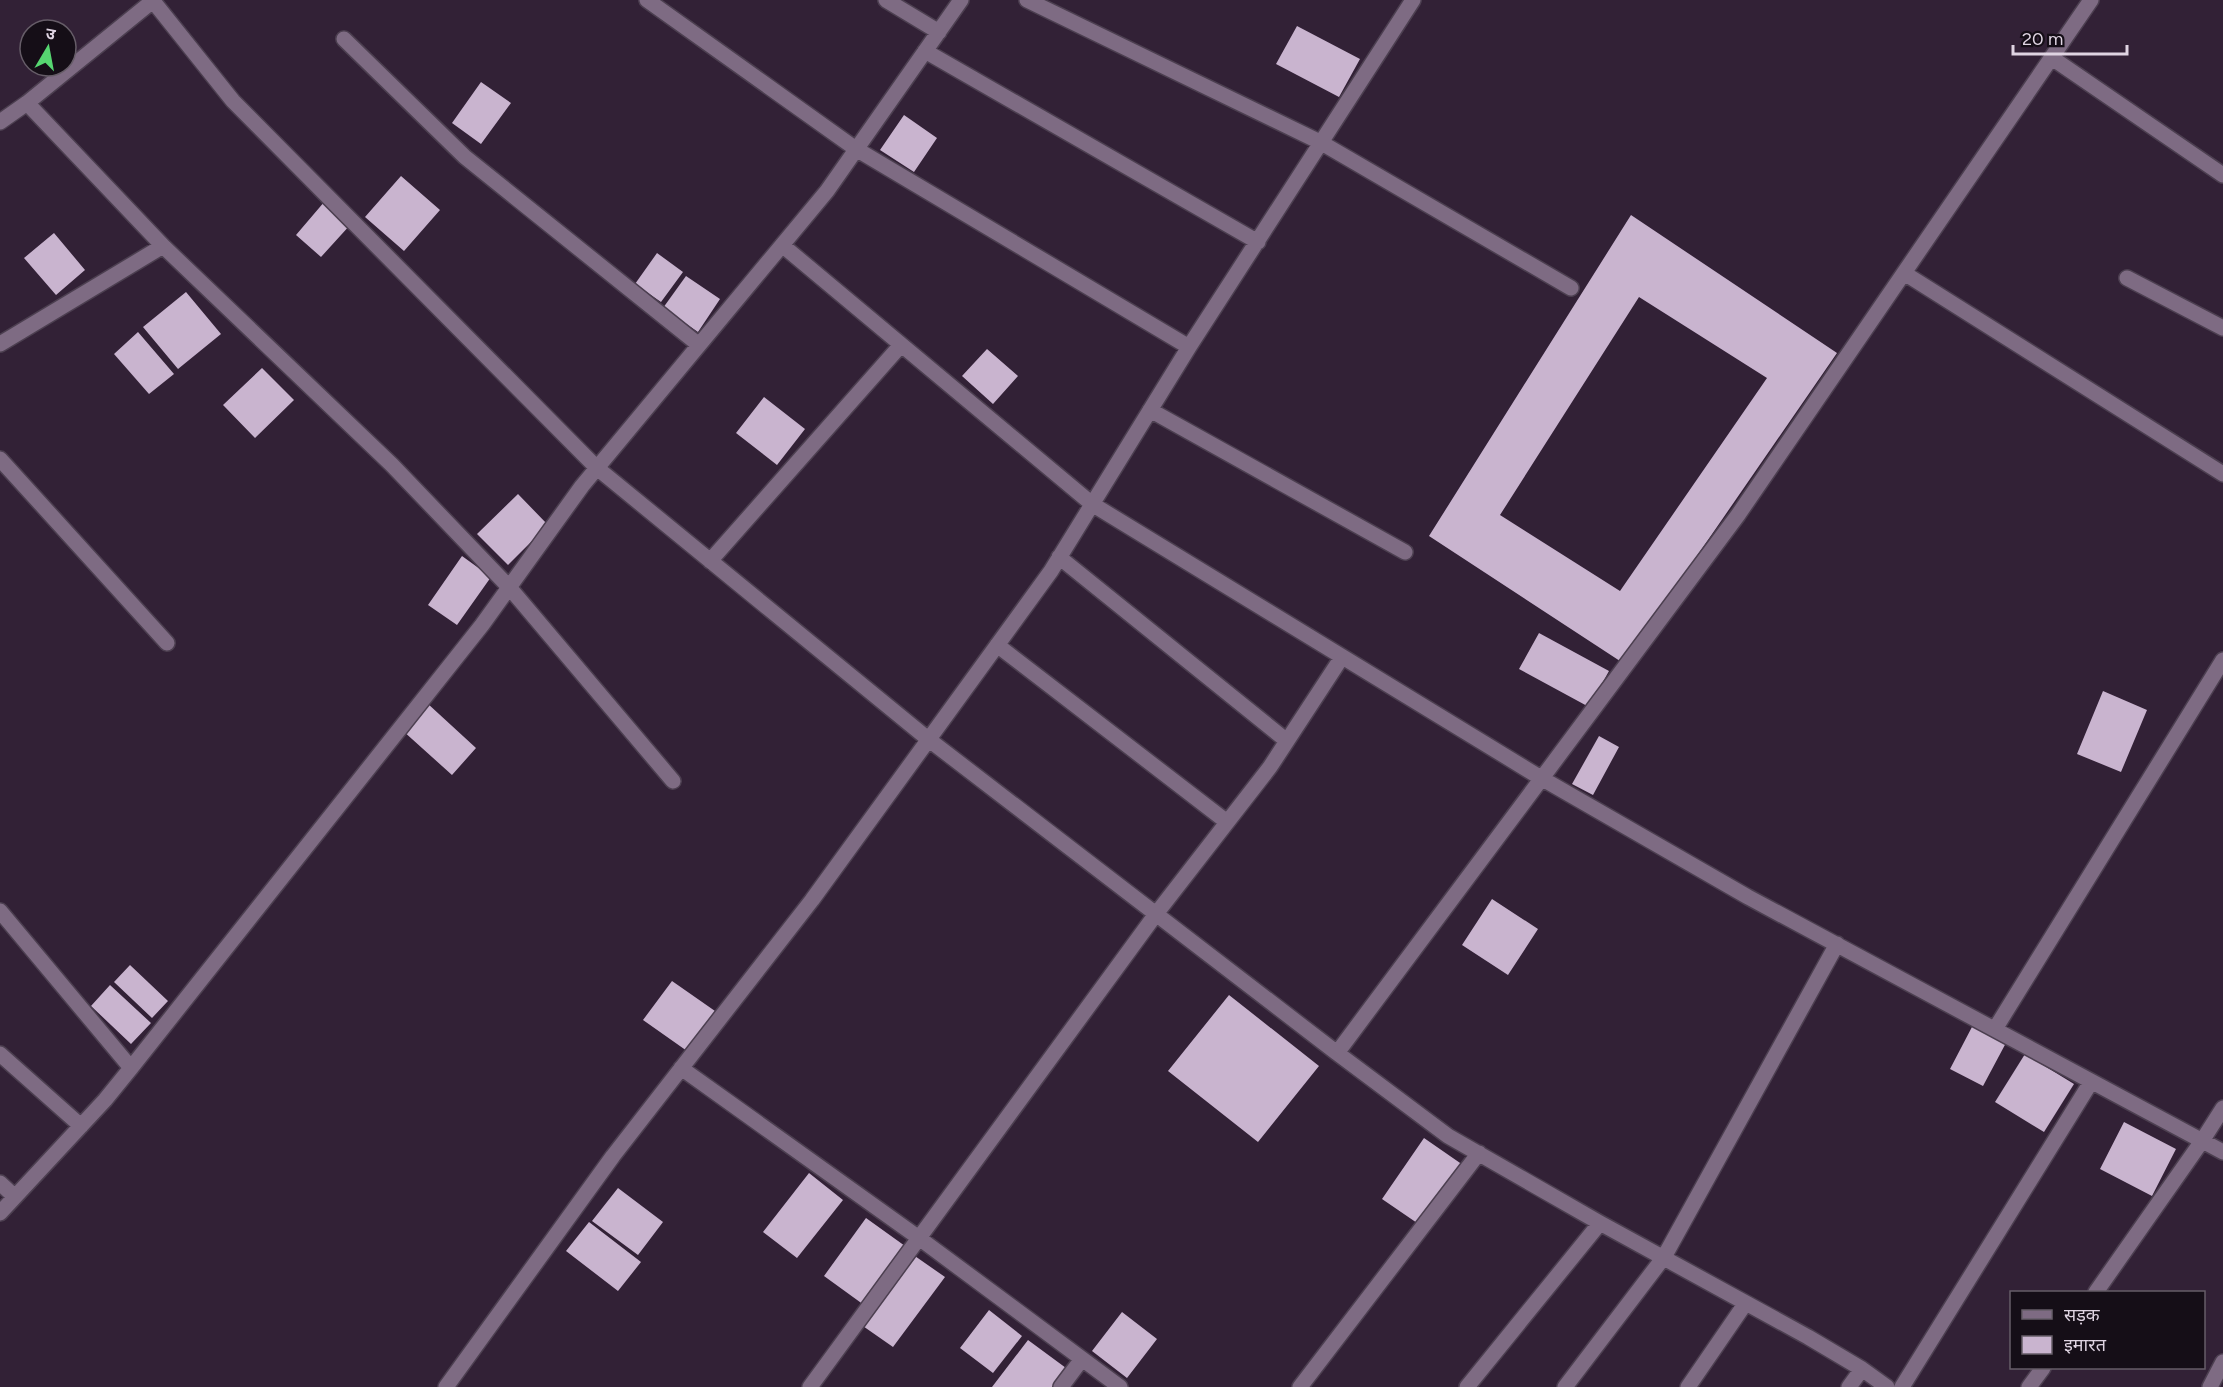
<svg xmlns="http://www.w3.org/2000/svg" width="2223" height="1387" font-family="Figtree,'Noto Sans Devanagari',sans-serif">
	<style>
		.building { fill: #c9b4cf; fill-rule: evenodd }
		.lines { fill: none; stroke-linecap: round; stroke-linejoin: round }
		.minor-casing { stroke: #4c3f50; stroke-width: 18 }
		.minor { stroke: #7e6b83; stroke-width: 15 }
	</style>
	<rect width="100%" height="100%" fill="#322136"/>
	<path class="building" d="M1297,26L1360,59L1339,97L1276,64Z
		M481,82L511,103L481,144L452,123Z
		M904,115L937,138L914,172L880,150Z
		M401,176L440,210L404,251L365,217Z
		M325,201L351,224L321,257L296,235Z
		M1631,215L1837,353L1623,663L1429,536ZM1639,297L1767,378L1620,591L1500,515Z
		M54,233L85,270L56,295L24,258Z
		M657,253L683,272L661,302L635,284Z
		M686,276L720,299L698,332L663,308Z
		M186,292L221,334L178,369L143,327Z
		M138,332L174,374L149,394L114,354Z
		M987,349L1018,376L993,404L962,376Z
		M262,368L294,400L255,438L223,405Z
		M764,397L805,429L777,465L736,433Z
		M518,494L548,525L508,565L477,534Z
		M462,556L491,577L457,625L428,605Z
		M1539,633L1609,671L1589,707L1519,669Z
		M2103,691L2147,710L2121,772L2077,754Z
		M427,703L476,748L452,775L402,730Z
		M1599,736L1619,747L1593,795L1572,784Z
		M1492,899L1538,929L1508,975L1462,945Z
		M130,965L168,1001L152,1018L114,982Z
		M672,981L715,1011L687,1051L643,1020Z
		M110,985L151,1023L131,1044L91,1006Z
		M1229,995L1319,1066L1258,1142L1168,1071Z
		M1973,1025L2007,1041L1983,1086L1950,1069Z
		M2025,1054L2074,1084L2044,1132L1995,1102Z
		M2124,1122L2176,1149L2152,1196L2100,1169Z
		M1424,1138L1463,1165L1420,1225L1382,1199Z
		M809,1173L843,1200L797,1258L763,1232Z
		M618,1188L663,1222L638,1255L592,1221Z
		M866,1218L905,1246L864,1305L824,1276Z
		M589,1222L641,1262L618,1291L566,1251Z
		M912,1254L945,1277L893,1347L860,1324Z
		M989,1310L1022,1336L993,1373L960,1348Z
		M1122,1312L1157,1339L1127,1378L1092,1351Z
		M1028,1340L1066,1368L1052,1387H992Z"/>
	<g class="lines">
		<g class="minor-casing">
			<path id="minor" d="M647,0L856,149L1189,347
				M886,0L939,32
				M1027,0L1320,142L1571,288
				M153,1L233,101L597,468L928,739L1337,1053
				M344,39L465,157L699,345
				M925,51L1258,242
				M2052,58L2223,175
				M27,103L163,246L392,465L509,587L673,781
				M0,122L27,103L154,0
				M782,245L1092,504L1541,778L1748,897L2223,1152
				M1904,273L2223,474
				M2127,278L2223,328
				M0,344L163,246
				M1150,410L1405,552
				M0,459L167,643
				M1059,557L1287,741
				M710,561L901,345
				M997,645L1227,822
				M0,911L131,1068
				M1995,1029L2223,660
				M0,1054L81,1126
				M681,1068L919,1238L1120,1387
				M0,1183L15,1197
				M0,1213L105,1100L131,1068L482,625L582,486L827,191L961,0
				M2096,1292L2202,1141L2223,1108
				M446,1387L613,1156L812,900L1051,571L1189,347L1413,0
				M810,1387L1156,914L1270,767L1342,657
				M1061,1387L1082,1359
				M1300,1387L1479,1153
				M1467,1387L1600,1223
				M1565,1387L1664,1257L1837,944
				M1688,1387L1745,1304
				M1849,1387L1862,1369
				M1887,1387L1862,1369L1808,1337L1600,1223L1448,1136L1337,1053L1738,515L2091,0
				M1902,1387L2091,1082
				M2029,1387L2043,1368
				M2210,1387L2223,1362"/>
		</g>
		<use href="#minor" class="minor"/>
	</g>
	<rect x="2010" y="1291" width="195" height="78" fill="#150e17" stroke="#665d68" stroke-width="1.5"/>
	<rect x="2022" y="1310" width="30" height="9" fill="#7e6b83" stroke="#665d68" stroke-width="1.5"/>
	<text x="2064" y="1321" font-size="18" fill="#dfd4e2">सड़क</text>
	<rect x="2022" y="1336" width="30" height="18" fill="#c9b4cf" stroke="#665d68" stroke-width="1.5"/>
	<text x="2064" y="1351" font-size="18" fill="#dfd4e2">इमारत</text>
	<g transform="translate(48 48) rotate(10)"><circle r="28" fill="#150e17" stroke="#665d68" stroke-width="1.5"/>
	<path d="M0-4.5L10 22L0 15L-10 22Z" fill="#56d671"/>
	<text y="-9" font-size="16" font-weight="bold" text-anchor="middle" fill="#dfd4e2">उ</text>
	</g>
	<path d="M2013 45v9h114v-9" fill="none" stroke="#dfd4e2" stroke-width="3"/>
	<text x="2022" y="45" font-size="18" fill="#dfd4e2" stroke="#150e17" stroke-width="4.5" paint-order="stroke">20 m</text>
</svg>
